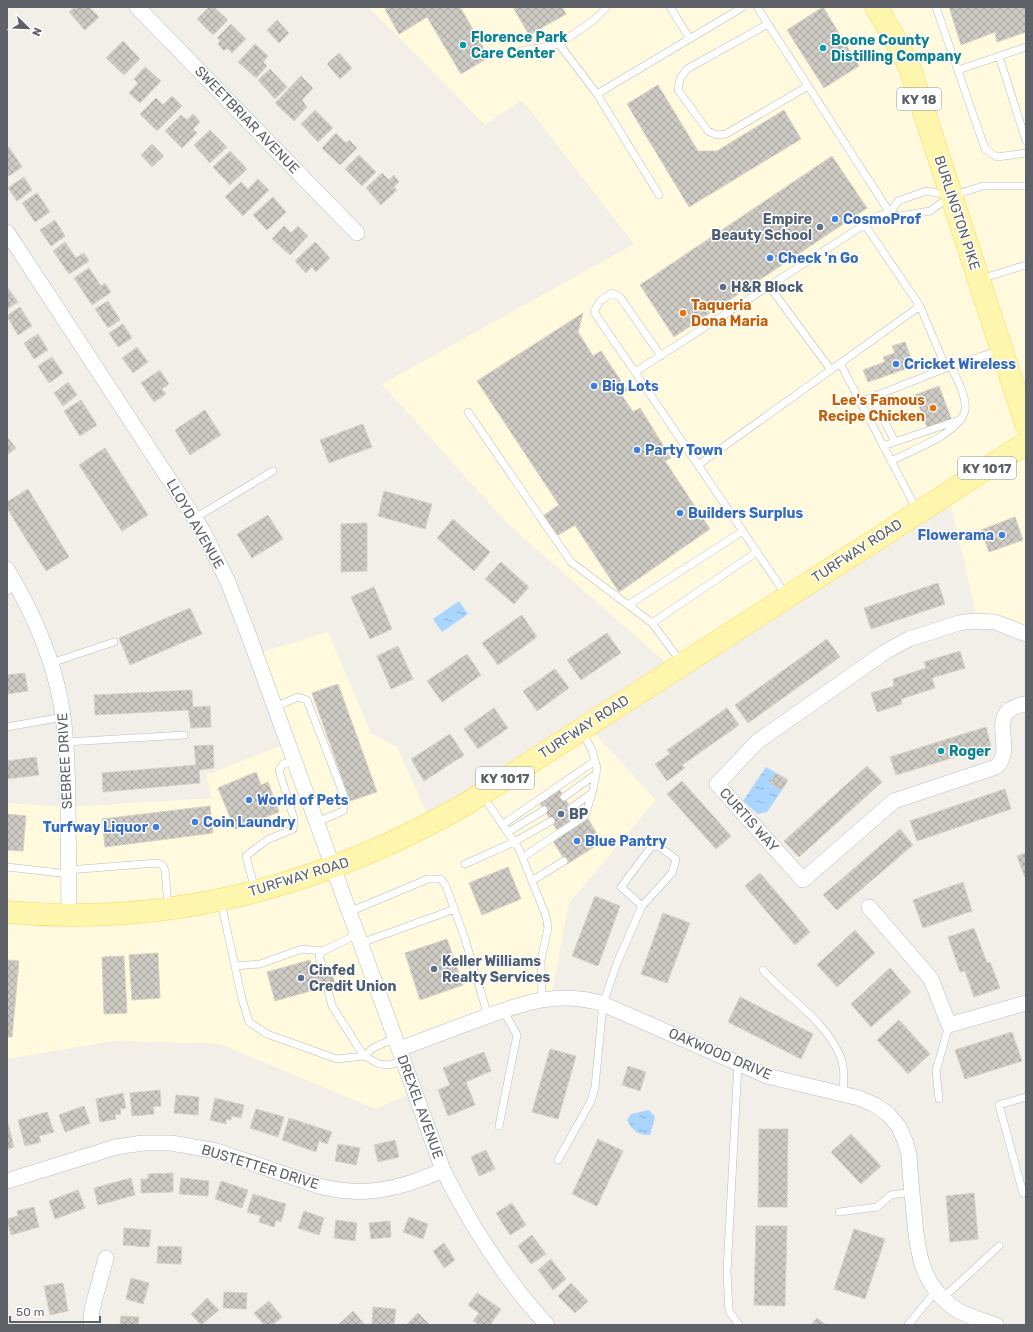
<svg xmlns="http://www.w3.org/2000/svg" width="1033" height="1332" font-family="Rubik,sans-serif">
	<style>
		.commercial { fill: #fff9de }
		.water { fill: url(#water-ripples) }
		.building { fill: url(#building-cross-hatch); stroke: #d7d2c4 }
		.lines { fill: none; stroke-linecap: round; stroke-linejoin: round }
		.service-casing { stroke: #b9bcc1; stroke-width: 8 }
		.minor-casing { stroke: #b9bcc1; stroke-width: 16 }
		.primary-casing { stroke: #fcd555; stroke-width: 23 }
		.service { stroke: #fff; stroke-width: 7 }
		.minor { stroke: #fff; stroke-width: 15 }
		.primary { stroke: #fff6ae; stroke-width: 22 }
		.culture-dot { fill: #0f9aa8; stroke: #fff; stroke-width: 1.5 }
		.shop-dot { fill: #3f7fe0; stroke: #fff; stroke-width: 1.5 }
		.service-dot { fill: #5c6f8a; stroke: #fff; stroke-width: 1.5 }
		.food-dot { fill: #e8710a; stroke: #fff; stroke-width: 1.5 }
		.labels { text-anchor: middle; dominant-baseline: central; stroke-width: 3; stroke-linejoin: round; paint-order: stroke }
		.shield { fill: #fff; stroke: #8e9195; stroke-width: 1 }
		.shield-label { font-size: 13px; font-weight: bold; fill: #5e6268 }
		.culture-label { font-size: 14px; font-weight: bold; fill: #0d838f; stroke: #fff; text-anchor: start }
		.street-label { font-size: 14px; fill: #5e6268; stroke: #fff }
		.service-label { font-size: 14px; font-weight: bold; fill: #4e5e75; stroke: #fff; text-anchor: start }
		.shop-label { font-size: 14px; font-weight: bold; fill: #366cbe; stroke: #fff; text-anchor: start }
		.food-label { font-size: 14px; font-weight: bold; fill: #c56008; stroke: #fff; text-anchor: start }
	</style>
	<defs>
		<pattern id="water-ripples" width="26" height="14" patternUnits="userSpaceOnUse"><rect width="26" height="14" fill="#a9d5ff"/><path d="M2 4q2-2 4 0t4 0M15 11q2-2 4 0t4 0" fill="none" stroke="#8db0d2"/></pattern>
		<pattern id="building-cross-hatch" width="8" height="8" patternUnits="userSpaceOnUse"><rect width="8" height="8" fill="#cccac3"/><path d="M0 0l8 8M0 8l8-8" fill="none" stroke="#a9a7a2"/></pattern>
	</defs>
	<rect width="100%" height="100%" fill="#f1efe7"/>
	<path class="commercial" d="M369,7H1026V634L978,622L948,493L673,669L508,524L382,384L634,244L522,100L485,125Z
		M328,632L371,733L397,747L432,824L587,725L656,800L569,903L551,998L400,1049L415,1091L376,1109L220,1044L114,1041L7,1059V803L68,807L212,798L206,775L288,743L256,654Z"/>
	<path class="water" d="M459,601L468,614L442,632L433,619Z
		M766,767L776,773L770,783L782,790L767,812L758,814L743,801Z
		M649,1110L655,1117L650,1135C637,1135 633,1131 627,1120L631,1114Z"/>
	<path class="building" d="M75,7H89L99,17L85,30L69,12Z
		M209,7H214L228,20L213,35L197,19Z
		M389,7H460L489,57L461,74L427,17L399,34L385,9Z
		M513,7H562L566,14L529,35Z
		M823,7L859,66L824,88L787,30Z
		M949,7H1026V32L997,42L995,32L961,45Z
		M277,20L289,33L279,43L267,30Z
		M231,24L246,39L232,53L227,48L224,51L218,44L220,41L217,38Z
		M123,41L140,59L124,75L106,58Z
		M255,44L268,56L263,62L267,66L256,78L238,62Z
		M339,53L352,68L340,79L327,64Z
		M145,67L161,81L140,103L129,93L138,83L134,79Z
		M270,69L287,87L275,99L258,80Z
		M301,76L313,88L302,100L307,107L294,121L275,103Z
		M658,85L698,151H717L784,110L801,139L689,207L627,104Z
		M172,96L182,106L157,131L140,114L156,98L163,105Z
		M315,110L333,128L318,142L301,124Z
		M193,114L200,122L193,129L197,133L182,148L165,131L181,115L187,120Z
		M210,130L227,147L210,163L194,145Z
		M336,133L346,143L349,140L357,148L340,165L322,148Z
		M152,144L164,156L152,167L141,155Z
		M9,147L22,167L9,176L7,174V149Z
		M230,151L247,169L230,185L213,167Z
		M359,155L376,172L362,186L345,169Z
		M832,156L867,208L674,337L640,285Z
		M382,173L389,180L394,175L399,182L394,187L397,190L381,205L366,188Z
		M24,177L32,190L17,201L8,188Z
		M258,179L269,190L243,216L225,197L241,182L248,189Z
		M37,193L50,212L35,222L22,203Z
		M273,197L286,212L267,230L253,215Z
		M55,220L65,236L51,246L40,230Z
		M284,226L291,233L298,226L308,236L290,255L272,239Z
		M65,242L76,258L84,253L89,261L69,274L53,251Z
		M315,242L330,258L316,272L312,267L306,273L295,261Z
		M89,268L101,286L105,283L111,292L92,305L74,278Z
		M7,287L18,302L7,309Z
		M108,301L120,320L108,328L95,309Z
		M20,307L32,326L18,335L7,316Z
		M583,313L578,332L593,356L601,351L627,390L621,394L633,412L640,408L671,458L665,461L710,529L619,592L575,525L558,535L543,516L559,505L477,381Z
		M123,324L132,338L118,347L109,333Z
		M38,334L48,350L34,359L24,343Z
		M905,342L914,366L868,382L863,370L885,362L883,357L895,353L892,346Z
		M137,347L148,362L133,373L122,358Z
		M52,357L63,373L49,383L38,366Z
		M160,370L169,384L162,389L166,394L154,402L141,383Z
		M68,382L77,395L63,406L54,393Z
		M939,386L952,421L928,430L915,395Z
		M81,400L97,425L80,436L64,411Z
		M205,410L221,435L190,455L175,430Z
		M363,424L372,447L329,463L320,440Z
		M7,437L16,448L7,455Z
		M105,448L148,515L122,531L79,465Z
		M28,489L69,557L46,571L7,508V502Z
		M384,491L432,504L425,529L378,516Z
		M268,515L283,539L252,558L237,534Z
		M1015,517L1023,540L989,552L981,530Z
		M453,519L490,552L474,571L437,538Z
		M367,523V571L341,572V524Z
		M501,562L529,587L514,604L485,579Z
		M938,583L945,604L871,629L864,608Z
		M374,587L392,629L370,639L351,597Z
		M190,608L202,634L130,665L119,638Z
		M522,615L537,637L498,665L482,643Z
		M607,633L621,653L581,680L567,660Z
		M827,639L840,657L748,723L735,705Z
		M398,646L413,679L391,689L377,656Z
		M960,651L965,668L932,678L935,688L901,699L902,704L877,712L871,693L894,686L893,679L926,668L924,662Z
		M467,654L481,675L442,702L427,681Z
		M555,669L569,688L537,711L523,691Z
		M25,673L28,691L7,694V675Z
		M338,684L377,792L350,801L312,693Z
		M192,690L193,707L210,706L211,727L191,728L188,710L95,715L94,695Z
		M494,708L508,728L478,749L464,729Z
		M727,708L739,725L682,765L685,768L667,781L655,764L670,754L667,750Z
		M986,727L991,746L896,775L890,757Z
		M450,734L464,755L424,781L411,759Z
		M213,745L214,768L199,770L200,783L103,792L102,773L196,765L194,746Z
		M36,757L39,775L7,779V761Z
		M867,766L882,782L799,857L784,841Z
		M256,772L261,785L268,782L279,812L235,829L218,788Z
		M776,773L788,780L782,790L770,783Z
		M682,781L731,836L716,849L667,794Z
		M559,789L577,818L557,830L539,802Z
		M1005,789L1011,809L917,841L910,821Z
		M210,806L213,833L105,847L102,819Z
		M7,814L26,816L23,851L7,850Z
		M588,819L602,842L567,864L553,841Z
		M900,829L913,845L837,910L823,895Z
		M1026,853V880L1017,856Z
		M508,867L521,899L482,915L469,883Z
		M760,873L810,932L795,945L745,886Z
		M963,882L972,911L923,928L913,900Z
		M595,896L620,906L598,966L572,956Z
		M663,913L690,923L667,983L641,974Z
		M974,928L987,963L990,962L1000,988L974,997L965,971L960,972L948,937Z
		M855,930L875,953L837,987L817,965Z
		M447,939L463,985L420,1000L405,953Z
		M158,953L160,998L132,1000L129,955Z
		M124,956L127,1013L104,1014L102,957Z
		M7,960L19,961L12,1037H7Z
		M310,960L313,970L330,966L335,984L275,1001L267,972Z
		M890,968L911,992L871,1027L851,1004Z
		M740,997L813,1034L801,1059L728,1022Z
		M899,1020L930,1054L908,1074L877,1040Z
		M1012,1032L1022,1061L965,1079L955,1050Z
		M550,1049L576,1056L558,1119L532,1112Z
		M484,1052L491,1071L466,1082L475,1105L448,1116L438,1090L450,1085L443,1068Z
		M628,1066L646,1072L640,1091L622,1085Z
		M160,1090L161,1106L153,1107L154,1114L132,1116L130,1093Z
		M123,1093L126,1108L120,1109L121,1114L115,1115L116,1119L100,1122L96,1099Z
		M176,1095L199,1097L198,1115L174,1113Z
		M215,1098L244,1105L241,1118L232,1116L231,1120L226,1119V1124L210,1120Z
		M84,1106L90,1123L65,1132L59,1115Z
		M256,1109L284,1117L278,1137L250,1128Z
		M47,1112L54,1132L39,1136L41,1142L25,1146L18,1120Z
		M289,1118L332,1132L327,1144L319,1141L316,1152L282,1140Z
		M7,1120L14,1147L7,1149Z
		M759,1129H788L787,1207H758Z
		M851,1134L881,1166L861,1184L831,1152Z
		M598,1139L623,1151L597,1206L572,1194Z
		M395,1140L399,1157L378,1162L374,1145Z
		M338,1144L360,1148L356,1165L335,1161Z
		M486,1150L495,1169L479,1176L471,1157Z
		M173,1173V1192L141,1193V1179H148V1174Z
		M131,1178L135,1195L98,1205L94,1188Z
		M181,1178L209,1181L208,1196L179,1194Z
		M221,1181L248,1190L242,1208L215,1199Z
		M78,1190L85,1208L55,1219L49,1201Z
		M974,1193L978,1239L950,1242L946,1196Z
		M253,1194L286,1204L281,1222L276,1220L274,1227L259,1222L261,1216L247,1212Z
		M512,1203L526,1225L510,1235L496,1213Z
		M34,1207L39,1227L11,1235L7,1219L18,1216L17,1211Z
		M304,1211L324,1218L319,1235L298,1228Z
		M409,1217L428,1224L423,1239L403,1232Z
		M336,1220L357,1223L355,1241L334,1238Z
		M390,1221L391,1237L371,1239L369,1223Z
		M756,1226H787L785,1306L754,1305Z
		M124,1228L151,1230L149,1247L123,1245Z
		M854,1229L885,1239L865,1299L834,1289Z
		M532,1235L546,1254L531,1264L518,1246Z
		M444,1243L455,1260L444,1268L433,1251Z
		M158,1246L182,1247L181,1264L157,1263Z
		M551,1259L566,1279L553,1290L538,1270Z
		M131,1278L149,1283L143,1304L126,1299Z
		M63,1283L68,1311L50,1315L44,1286Z
		M571,1283L588,1301L575,1313L558,1296Z
		M224,1292L247,1293L246,1309L223,1308Z
		M477,1293L501,1309L490,1325H479L473,1321L479,1313L468,1305Z
		M207,1298L219,1310L201,1325L191,1314Z
		M269,1301L282,1317L272,1325H264L254,1313Z
		M373,1307L396,1309L394,1325H372Z
		M353,1311L365,1325H338Z
		M418,1313L430,1325H406Z
		M121,1316L139,1317L138,1325H120Z
		M817,1318L826,1325H811Z"/>
	<g class="lines">
		<g class="service-casing">
			<path id="service" d="M670,7L690,39
				M757,7L890,213
				M936,7L985,149L997,157L1026,153
				M768,24L687,69L680,79L678,90L708,131L717,135L726,134L808,86
				M521,51L559,44
				M999,56L1026,141
				M958,70L1026,47
				M597,94L559,44L594,20L607,7
				M659,195L597,94L743,7
				M890,213L898,201L926,191L947,195
				M865,225L920,306L946,368
				M980,279L1026,265
				M769,286L831,370
				M840,363L917,510
				M635,372L594,312L600,301L612,293L620,297L661,356
				M872,397L895,442
				M860,402L946,368L1000,350
				M468,412L571,562L652,623L681,662
				M883,446L959,420
				M891,461C910,451 961,433 965,410C967,396 956,378 951,366
				M698,465L920,306
				M195,518L273,471
				M7,591L17,585
				M786,595L635,372L878,216L890,213L900,216L930,211L951,196L983,186H1026
				M628,605L743,531
				M652,623L757,552
				M51,663L114,642
				M275,707L298,697L307,700L346,801L343,811L317,822
				M7,727L63,717
				M66,742L184,735
				M483,796L519,849L546,916L548,928L541,960L542,999
				M564,797L596,774
				M571,808L592,793
				M502,825L595,761
				M508,832L544,810
				M523,857L585,816L593,790L597,768L592,750L582,732
				M465,864L514,842L551,821
				M7,867L69,874
				M68,870L157,863L162,865L165,870L168,906
				M533,880L564,861
				M255,890L246,856L267,840L293,829L294,819L279,770L283,764L294,761
				M221,902L242,999L249,1022L267,1034L337,1059L364,1056L373,1048L395,1038
				M349,912L428,879H441L446,886L465,939L488,1016
				M361,943L455,909
				M323,951L319,957L323,967
				M235,966L260,964L302,949L323,951L358,934
				M763,970C789,1000 825,1019 841,1058C845,1069 844,1083 843,1094
				M327,986L332,1006L364,1056L379,1064L390,1065L403,1060
				M738,1063L727,1272L729,1311L739,1325
				M1026,1097L999,1105L1023,1193L1026,1192
				M939,1099L936,1071L949,1025
				M499,1126L517,1035L503,1010
				M558,1160L591,1101L595,1087L603,1004L617,963L642,906L672,873L676,859L658,846L651,847L621,887L642,906
				M839,1212L877,1207L891,1195L912,1192
				M943,1298L999,1246
				M908,1325L936,1291"/>
		</g>
		<g class="minor-casing">
			<path id="minor" d="M137,7L357,233
				M7,232L203,531L228,582L249,636L443,1170C471,1226 504,1278 547,1325
				M7,569C29,606 47,644 57,685C67,724 67,764 68,803C68,841 69,878 69,916
				M1026,634L995,622L973,621L959,623L909,639L885,652L758,741L717,784L803,880L894,801L996,767C1018,748 982,710 1026,704
				M869,907L931,979L949,1025L1026,1003
				M399,1049C424,1040 449,1030 474,1021C517,1005 557,989 603,1004L767,1076L859,1098L875,1105L888,1114L899,1127L905,1141L909,1155C910,1175 912,1194 914,1213C917,1250 921,1285 954,1308C965,1316 982,1320 996,1325
				M7,1181L116,1147L143,1143H171L217,1151L319,1186C364,1198 401,1189 443,1170
				M91,1325L92,1309L106,1258"/>
		</g>
		<g class="primary-casing">
			<path id="primary" d="M876,7L891,32L909,66L1026,424
				M7,912C170,927 325,885 466,804L1026,443"/>
		</g>
		<use href="#service" class="service"/>
		<use href="#minor" class="minor"/>
		<use href="#primary" class="primary"/>
	</g>
	<g class="culture-dot">
		<circle cx="463" cy="45" r="4"/>
		<circle cx="823" cy="48" r="4"/>
		<circle cx="941" cy="751" r="4"/>
	</g>
	<g class="shop-dot">
		<circle cx="835" cy="219" r="4"/>
		<circle cx="770" cy="258" r="4"/>
		<circle cx="896" cy="364" r="4"/>
		<circle cx="594" cy="386" r="4"/>
		<circle cx="637" cy="450" r="4"/>
		<circle cx="680" cy="513" r="4"/>
		<circle cx="1002" cy="535" r="4"/>
		<circle cx="249" cy="800" r="4"/>
		<circle cx="195" cy="822" r="4"/>
		<circle cx="156" cy="827" r="4"/>
		<circle cx="577" cy="841" r="4"/>
	</g>
	<g class="service-dot">
		<circle cx="820" cy="227" r="4"/>
		<circle cx="723" cy="287" r="4"/>
		<circle cx="561" cy="814" r="4"/>
		<circle cx="434" cy="969" r="4"/>
		<circle cx="301" cy="978" r="4"/>
	</g>
	<g class="food-dot">
		<circle cx="683" cy="313" r="4"/>
		<circle cx="933" cy="408" r="4"/>
	</g>
	<g class="labels">
		<g class="shield">
			<rect x="897" y="88" width="44" height="22" rx="3"/>
			<rect x="958" y="457" width="58" height="22" rx="3"/>
			<rect x="476" y="767" width="58" height="22" rx="3"/>
		</g>
		<g class="shield-label">
			<text x="919" y="99">KY 18</text>
			<text x="987" y="468">KY 1017</text>
			<text x="505" y="778">KY 1017</text>
		</g>
		<g class="culture-label">
			<text x="471" y="37">Florence Park<tspan x="471" dy="16">Care Center</tspan></text>
			<text x="831" y="40">Boone County<tspan x="831" dy="16">Distilling Company</tspan></text>
			<text x="949" y="751">Roger</text>
		</g>
		<g class="street-label">
			<text transform="translate(247 120) rotate(46)">SWEETBRIAR AVENUE</text>
			<text transform="translate(957 213) rotate(72)">BURLINGTON PIKE</text>
			<text transform="translate(195 524) rotate(60)">LLOYD AVENUE</text>
			<text transform="translate(857 551) rotate(-33)">TURFWAY ROAD</text>
			<text transform="translate(584 727) rotate(-33)">TURFWAY ROAD</text>
			<text transform="translate(65 761) rotate(-93)">SEBREE DRIVE</text>
			<text transform="translate(749 820) rotate(48)">CURTIS WAY</text>
			<text transform="translate(299 877) rotate(-17)">TURFWAY ROAD</text>
			<text transform="translate(720 1054) rotate(23)">OAKWOOD DRIVE</text>
			<text transform="translate(420 1107) rotate(70)">DREXEL AVENUE</text>
			<text transform="translate(260 1167) rotate(17)">BUSTETTER DRIVE</text>
		</g>
		<g class="service-label">
			<text x="812" y="219" text-anchor="end">Empire<tspan x="812" dy="16">Beauty School</tspan></text>
			<text x="731" y="287">H&amp;R Block</text>
			<text x="569" y="814">BP</text>
			<text x="442" y="961">Keller Williams<tspan x="442" dy="16">Realty Services</tspan></text>
			<text x="309" y="970">Cinfed<tspan x="309" dy="16">Credit Union</tspan></text>
		</g>
		<g class="shop-label">
			<text x="843" y="219">CosmoProf</text>
			<text x="778" y="258">Check 'n Go</text>
			<text x="904" y="364">Cricket Wireless</text>
			<text x="602" y="386">Big Lots</text>
			<text x="645" y="450">Party Town</text>
			<text x="688" y="513">Builders Surplus</text>
			<text x="994" y="535" text-anchor="end">Flowerama</text>
			<text x="257" y="800">World of Pets</text>
			<text x="203" y="822">Coin Laundry</text>
			<text x="148" y="827" text-anchor="end">Turfway Liquor</text>
			<text x="585" y="841">Blue Pantry</text>
		</g>
		<g class="food-label">
			<text x="691" y="305">Taqueria<tspan x="691" dy="16">Dona Maria</tspan></text>
			<text x="925" y="400" text-anchor="end">Lee's Famous<tspan x="925" dy="16">Recipe Chicken</tspan></text>
		</g>
	</g>
	<rect width="1033" height="1332" fill="none" stroke="#5e6268" stroke-width="16"/>
	<g transform="translate(28 28) rotate(113)" stroke="#ffffff" stroke-width="3" paint-order="stroke">
	<path d="M0-3L7 15L0 10L-7 15Z" fill="#5e6268"/>
	<text y="-6" font-size="11" font-weight="bold" text-anchor="middle" fill="#5e6268">N</text>
	</g>
	<path d="M10 1316v6h90v-6" fill="none" stroke="#5e6268" stroke-width="2"/>
	<text x="16" y="1316" font-size="12" fill="#5e6268" stroke="#ffffff" stroke-width="3" paint-order="stroke">50 m</text>
</svg>
